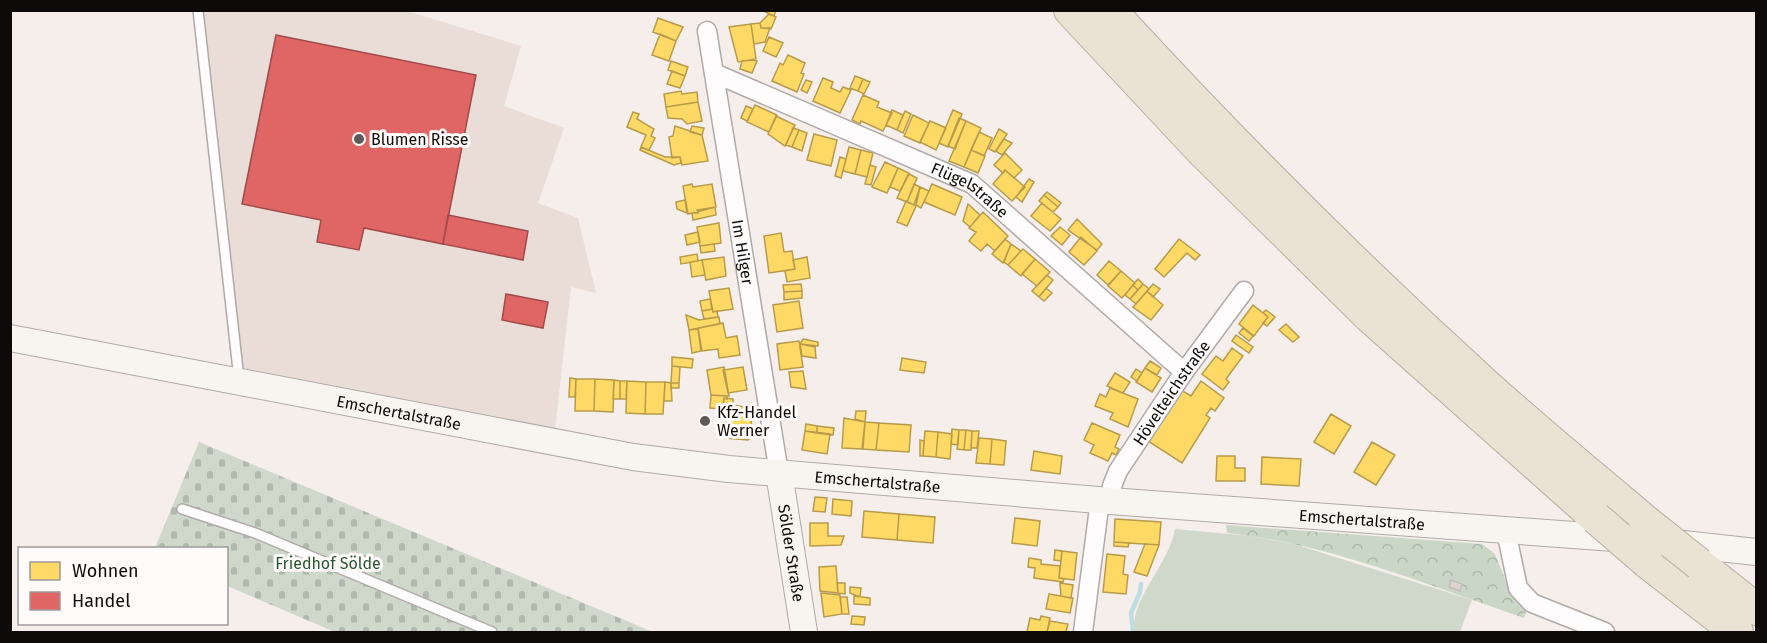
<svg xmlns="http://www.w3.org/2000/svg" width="1767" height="643" font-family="'Fira Sans',sans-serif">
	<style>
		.built { fill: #eadcd6 }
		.green { fill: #d0d8cc }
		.forest { fill: url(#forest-crowns) }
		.cemetery { fill: url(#cemetery-stones) }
		.homes { fill: #ffd966; stroke: #b79b4a; stroke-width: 1.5 }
		.shops { fill: #e06666; stroke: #a14a4a; stroke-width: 1.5 }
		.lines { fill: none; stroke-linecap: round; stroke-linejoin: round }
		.stream { stroke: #bedde0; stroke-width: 4.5 }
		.building { fill: #ddd3cf; stroke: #c2bdbb; stroke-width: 1.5 }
		.lane-casing { stroke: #b0aaa8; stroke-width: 12 }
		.street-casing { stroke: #b0aaa8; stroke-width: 21 }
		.secondary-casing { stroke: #b0aaa8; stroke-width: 28 }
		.highway-casing { stroke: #b7ad9d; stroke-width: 34 }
		.lane { stroke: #fefcfc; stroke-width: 9 }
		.street { stroke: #fefcfc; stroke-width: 18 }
		.secondary { stroke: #f8f5f1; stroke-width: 26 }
		.highway { stroke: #eae2d4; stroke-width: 32 }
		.highway-bridge-casing { stroke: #b7ad9d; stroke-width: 34; stroke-linecap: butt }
		.highway-bridge { stroke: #eae2d4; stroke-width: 32 }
		.poi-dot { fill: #5f5a58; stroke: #fefbfa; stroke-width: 2 }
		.labels { text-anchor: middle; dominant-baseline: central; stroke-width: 6; stroke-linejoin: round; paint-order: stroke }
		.poi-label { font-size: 16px; fill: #0e0a09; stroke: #fefbfa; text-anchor: start }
		.street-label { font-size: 16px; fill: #0e0a09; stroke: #fefbfa }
		.park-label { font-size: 16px; fill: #285630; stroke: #fefbfa }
	</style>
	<defs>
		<pattern id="forest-crowns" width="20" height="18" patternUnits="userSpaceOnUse" patternTransform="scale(1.5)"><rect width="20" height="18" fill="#cad7c7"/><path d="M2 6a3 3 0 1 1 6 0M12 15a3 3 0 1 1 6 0" fill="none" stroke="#acb7aa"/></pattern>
		<pattern id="cemetery-stones" width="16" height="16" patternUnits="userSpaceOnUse" patternTransform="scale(1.5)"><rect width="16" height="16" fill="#d0d8cc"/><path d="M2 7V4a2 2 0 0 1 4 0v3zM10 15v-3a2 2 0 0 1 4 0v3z" fill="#b1b8ae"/></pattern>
	</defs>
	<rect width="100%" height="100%" fill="#f5eeeb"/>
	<path class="built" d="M204,11H407L521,46L504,106L564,128L538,203L578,218L596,293L571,287L555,430L243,369Z"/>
	<path class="green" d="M1175,529L1250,536L1294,544L1472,600L1460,632H1134C1131,597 1169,565 1175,529Z"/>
	<path class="forest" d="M1226,525L1482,544L1495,554L1509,589L1527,608L1524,618C1427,585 1329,544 1227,533Z"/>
	<path class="cemetery" d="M199,442L653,632H335L227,586L226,548H155Z"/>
	<path class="homes" d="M761,10H776L774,16Z
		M769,14L776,17L771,29L761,28L760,23Z
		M658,18L683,27L676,41L653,32Z
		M760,23L761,28H770L765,42L754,44L751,24Z
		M751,24L756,59L738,62L729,27Z
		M660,34L676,41L669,61L652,55Z
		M769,37L783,43L776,57L763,51Z
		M788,55L805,63L801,73L804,74L797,92L772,81L780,63L783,65Z
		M753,60L757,61L752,73L740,69L742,61Z
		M671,61L688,67L685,76L668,70Z
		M672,71L685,76L680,88L667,84Z
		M855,76L863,79L858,91L850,88Z
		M823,78L833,82L831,88L840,92L843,87L851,90L840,113L813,101Z
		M863,79L870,82L864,94L858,91Z
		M806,80L812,82L807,93L801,90Z
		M681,91L682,94L697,92L698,102L666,107L664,94Z
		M863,95L879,102L877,107L892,113L883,131L861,121L860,124L852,120Z
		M698,102L702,121L687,124L682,119L668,118L666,107Z
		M755,105L777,115L769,132L747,122Z
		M746,106L753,109L747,121L741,118Z
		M892,110L903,115L897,130L886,125Z
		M953,110L962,114L948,147L939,143Z
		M905,111L911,114L903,133L897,130Z
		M633,112L639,114L637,119L654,129L651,136L655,138L649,150L641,147L646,135L627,127Z
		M913,115L929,123L920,143L904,136Z
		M776,116L795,125L785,146L768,134Z
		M959,118L966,121L955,149L948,146Z
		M930,121L946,128L936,150L920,142Z
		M966,121L981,128L964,167L949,161Z
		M675,126L702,135L708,161L682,165L680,157L672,158L669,137L673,136Z
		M692,126L704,128L702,135L690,132Z
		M793,128L799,130L792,147L786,145Z
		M999,129L1007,134L995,152L989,149Z
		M799,130L807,133L802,151L792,147Z
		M979,132L992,138L984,156L971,150Z
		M814,134L837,140L831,166L807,160Z
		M1004,139L1012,143L1002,155L996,151Z
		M641,147L665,157H680L681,163L674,165L640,150Z
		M849,147L861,150L855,174L843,171Z
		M861,150L873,153L867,177L855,174Z
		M971,150L985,156L978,173L964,167Z
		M1005,153L1022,170L1014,178L1005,170L1003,173L994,165Z
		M840,157L846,159L841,178L835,176Z
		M885,162L898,168L887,193L872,187Z
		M870,165L876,167L871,185L865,184Z
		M898,168L909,173L900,191L890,187Z
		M1005,170L1025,187L1012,201L993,184Z
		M909,174L917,178L907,202L897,198Z
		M1029,179L1034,182L1022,202L1016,197Z
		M692,184L693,187L712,184L716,207L688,214L683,186Z
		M914,184L920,187L914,205L907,202Z
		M932,184L962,197L955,215L924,202Z
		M920,187L929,191L921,208L916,205Z
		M1047,192L1061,203L1058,207L1044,195Z
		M1044,195L1058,207L1053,212L1039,201Z
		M685,200L687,213L677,209L676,202Z
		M906,201L916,206L907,226L897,222Z
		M1042,203L1061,219L1050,231L1031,216Z
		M968,204L980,215L970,227L963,221Z
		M715,207L716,215L693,220L692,213H698L697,210Z
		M983,212L1008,236L995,251L987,244L981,251L969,241L976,232L969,228Z
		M1077,219L1102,244L1097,250L1068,230Z
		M719,223L721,243L700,246L697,227Z
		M1060,227L1070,235L1062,245L1051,236Z
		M698,232L700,242L687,245L685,235Z
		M781,233L784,252L792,251L795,269L769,273L764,236Z
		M1081,237L1097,251L1084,265L1069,252Z
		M1005,239L1011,244L1003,263L992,254Z
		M1179,239L1200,255L1195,260L1187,253L1164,277L1155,269Z
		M714,244L715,251L701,253L700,246Z
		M1011,244L1021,251L1008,265L1004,262Z
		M1023,249L1035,259L1021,276L1008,265Z
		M697,254L698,261L681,264L680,257Z
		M724,257L726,276L706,280L702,260Z
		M807,257L810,278L787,282L785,271L795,269L793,260Z
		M1035,259L1050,272L1037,286L1022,274Z
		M702,260L705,275L692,277L690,262Z
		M1109,261L1121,271L1108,285L1097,275Z
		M1121,271L1135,283L1122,298L1108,286Z
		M1047,275L1053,280L1039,297L1032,291Z
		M1138,279L1143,284L1138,290L1133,285Z
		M801,284L802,291L784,292L783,285Z
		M1143,284L1149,289L1136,304L1130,299Z
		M1153,284L1160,289L1153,297L1147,291Z
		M1133,285L1138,290L1130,299L1125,295Z
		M729,288L733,309L713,312L709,291Z
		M1046,288L1052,293L1044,301L1039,297Z
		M802,291V298L784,300V292Z
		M1147,291L1163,305L1151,320L1133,307Z
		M710,299L712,309L702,311L700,301Z
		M799,301L803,328L777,332L773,305Z
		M1253,305L1268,317L1254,336L1239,324Z
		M712,309L713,312L717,311L718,317L704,319L702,311Z
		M1266,310L1275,317L1267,326L1263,323L1268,317L1263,313Z
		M686,315L699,320L719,317L720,324L689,330Z
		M723,323L726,338L737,336L740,355L719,358L718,349L702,351L698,328Z
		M1286,324L1299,337L1293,342L1279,330Z
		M1243,328L1253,336L1249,341L1239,333Z
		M698,329L701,351L692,353L689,330Z
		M1236,335L1253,347L1249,353L1232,341Z
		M803,339L818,342V346L800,344Z
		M799,341L803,367L780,370L777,344Z
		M800,344L815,347L816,358L802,356Z
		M1232,348L1243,356L1226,379L1229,382L1223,390L1202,374L1216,356L1223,361Z
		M672,357L693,359L692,368L672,366Z
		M902,358L926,362L924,373L900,370Z
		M1150,361L1161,368L1157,375L1145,368Z
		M672,366L680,367L679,383H671Z
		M724,367L729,396L711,395L707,370Z
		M743,367L747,390L728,393L723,370Z
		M1145,368L1161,378L1152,392L1136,382Z
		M1136,369L1142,373L1137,381L1131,377Z
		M803,371L806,389L791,387L789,372Z
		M1115,373L1130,382L1123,393L1107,386Z
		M570,378L576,379L575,397H569Z
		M576,379H595L594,411H575Z
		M595,379L614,380L613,412L594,411Z
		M614,380L620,381V399H613Z
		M620,381H627L626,399H620Z
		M627,381L646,382L645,414L626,413Z
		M1201,381L1224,398L1215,411L1211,408L1206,415L1210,418L1182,463L1148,441L1181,390L1191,396Z
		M646,382H665L663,414H645Z
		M665,382L671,383L672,401H664Z
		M671,383H679V388H671Z
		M1110,388L1138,399L1128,427L1110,419L1113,413L1095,406L1100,394L1106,397Z
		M711,395L727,396V399L724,398L723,409L710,408Z
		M724,398L733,399V405L745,407L744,414L722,412Z
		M856,411H866L865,422L855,419Z
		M722,412L751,416L752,436L748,440L725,438L727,416H722Z
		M1331,414L1351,426L1334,454L1314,442Z
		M844,418L865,422L862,449L842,448Z
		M865,422L879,423L876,450L863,449Z
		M879,423L911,425L909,452L876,450Z
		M1092,423L1120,435L1115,447L1119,449L1116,455L1112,453L1108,461L1090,453L1094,445L1084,440Z
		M806,424L817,426V433L805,431Z
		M817,426L834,428L833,435L817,433Z
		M952,429L959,430L958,445L951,444Z
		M959,430H966L964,450L957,449Z
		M966,430L972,431L971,450H964Z
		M805,431L830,434L827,454L802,450Z
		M925,431L938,432L936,457L923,456Z
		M972,431H979L977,448H971Z
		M938,432L952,434L950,459L936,457Z
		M979,438L992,439L990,464L976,463Z
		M992,439L1006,441L1004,465L990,464Z
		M920,440L924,441L923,456H920Z
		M1372,442L1395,455L1376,485L1354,472Z
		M1034,451L1062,456L1060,474L1031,470Z
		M1217,456H1235V468H1245V481H1216Z
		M1262,457L1301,459L1299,486L1261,484Z
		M815,497L827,498L825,512L813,511Z
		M833,499L852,501L851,516L832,514Z
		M864,511L899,514L897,540L862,537Z
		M899,514L935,517L933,543L897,540Z
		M1015,518L1040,521L1037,546L1012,543Z
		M1115,519L1161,522L1159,545L1114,542Z
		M810,523H828V536H844L841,545L810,546Z
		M1114,542L1129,543L1128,547L1114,546Z
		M1145,544L1159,545L1147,576L1134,572Z
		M1055,550L1062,551L1061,561L1054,560Z
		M1062,551L1077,553L1074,580L1059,578Z
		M1107,554L1125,556L1123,574L1128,575L1126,594L1103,592Z
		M1029,558L1041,560V564L1060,566L1059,578L1064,579L1063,582L1034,578L1035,568L1028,567Z
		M836,566L838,593L820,591L819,567Z
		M837,583H845V594L838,593Z
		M1060,583L1073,585L1071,598L1061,596Z
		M850,587L861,588L860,597L850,593Z
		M821,593L840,595L842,614L824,617Z
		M1049,594L1073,598L1070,613L1046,609Z
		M854,596L870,598V605L854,604Z
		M840,597H847L849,614H842Z
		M852,616L865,617L864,625L851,624Z
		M1041,616L1050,618L1047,632H1027L1030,618L1040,620Z
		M1050,621L1068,624L1066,632H1047Z"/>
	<path class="shops" d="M276,35L476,75L443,244L364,228L359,250L317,242L321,220L242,204Z
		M448,215L528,231L523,260L443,244Z
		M506,294L548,302L543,328L502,320Z"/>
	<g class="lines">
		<path class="stream" d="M1133,632L1131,613L1140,592L1141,584"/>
	</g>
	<path class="building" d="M1451,580L1462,584L1460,591L1449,587Z"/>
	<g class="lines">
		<g class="lane-casing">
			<path id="lane" d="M198,10L239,379
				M182,509L255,533L492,632"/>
		</g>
		<g class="street-casing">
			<g id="street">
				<path id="s1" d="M707,31L779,473"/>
				<path id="s2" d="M714,73L972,184L1184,372"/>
				<path id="s3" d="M1110,501L1112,486L1118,471L1184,372L1244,291"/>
				<path d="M1506,531L1518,588L1532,603L1605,632"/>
				<path d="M1083,632L1100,500"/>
			</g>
		</g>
		<g class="secondary-casing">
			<g id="secondary">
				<path id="s4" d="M10,338L633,457L729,469L1110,501L1628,539"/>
				<path id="s5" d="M779,473L804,632"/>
				<path d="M1665,542L1756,552"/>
			</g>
		</g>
		<g class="highway-casing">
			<path id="highway" d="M1070,10L1200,149L1369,316L1596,518
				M1110,10C1230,141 1355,266 1486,385C1538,432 1592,476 1645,521
				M1647,562L1737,632
				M1699,564L1756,609"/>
		</g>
		<use href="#lane" class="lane"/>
		<use href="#street" class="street"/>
		<use href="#secondary" class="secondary"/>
		<use href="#highway" class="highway"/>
		<g class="highway-bridge-casing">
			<path id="highway-bridge" d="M1596,518L1647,562
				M1645,521L1699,564"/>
		</g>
		<use href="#highway-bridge" class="highway-bridge"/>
	</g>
	<g class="poi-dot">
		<circle cx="359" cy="139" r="6"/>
		<circle cx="705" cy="421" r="6"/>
	</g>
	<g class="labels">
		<g class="poi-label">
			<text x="371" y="139">Blumen Risse</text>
			<text x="717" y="412">Kfz-Handel<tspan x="717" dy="18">Werner</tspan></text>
		</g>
		<g class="street-label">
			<text stroke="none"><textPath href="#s2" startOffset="282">Flügelstraße</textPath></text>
			<text stroke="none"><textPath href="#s1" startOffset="224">Im Hilger</textPath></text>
			<text stroke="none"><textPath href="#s3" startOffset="126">Hövelteichstraße</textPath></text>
			<text stroke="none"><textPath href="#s4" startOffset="396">Emschertalstraße</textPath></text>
			<text stroke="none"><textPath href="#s4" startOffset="880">Emschertalstraße</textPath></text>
			<text stroke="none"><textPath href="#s4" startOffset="1366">Emschertalstraße</textPath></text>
			<text stroke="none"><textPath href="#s5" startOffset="81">Sölder Straße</textPath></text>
		</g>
		<g class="park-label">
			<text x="328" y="563">Friedhof Sölde</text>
		</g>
	</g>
	<rect width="1767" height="643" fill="none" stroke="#0e0a09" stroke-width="24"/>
	<rect x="18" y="547" width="210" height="78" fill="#fefbfa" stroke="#9e9b9a" stroke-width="1.5"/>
	<rect x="30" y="562" width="30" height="18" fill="#ffd966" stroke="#9e9b9a" stroke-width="1.5"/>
	<text x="72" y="577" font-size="18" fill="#0e0a09">Wohnen</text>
	<rect x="30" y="592" width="30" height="18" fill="#e06666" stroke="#9e9b9a" stroke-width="1.5"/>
	<text x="72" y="607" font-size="18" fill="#0e0a09">Handel</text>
</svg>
